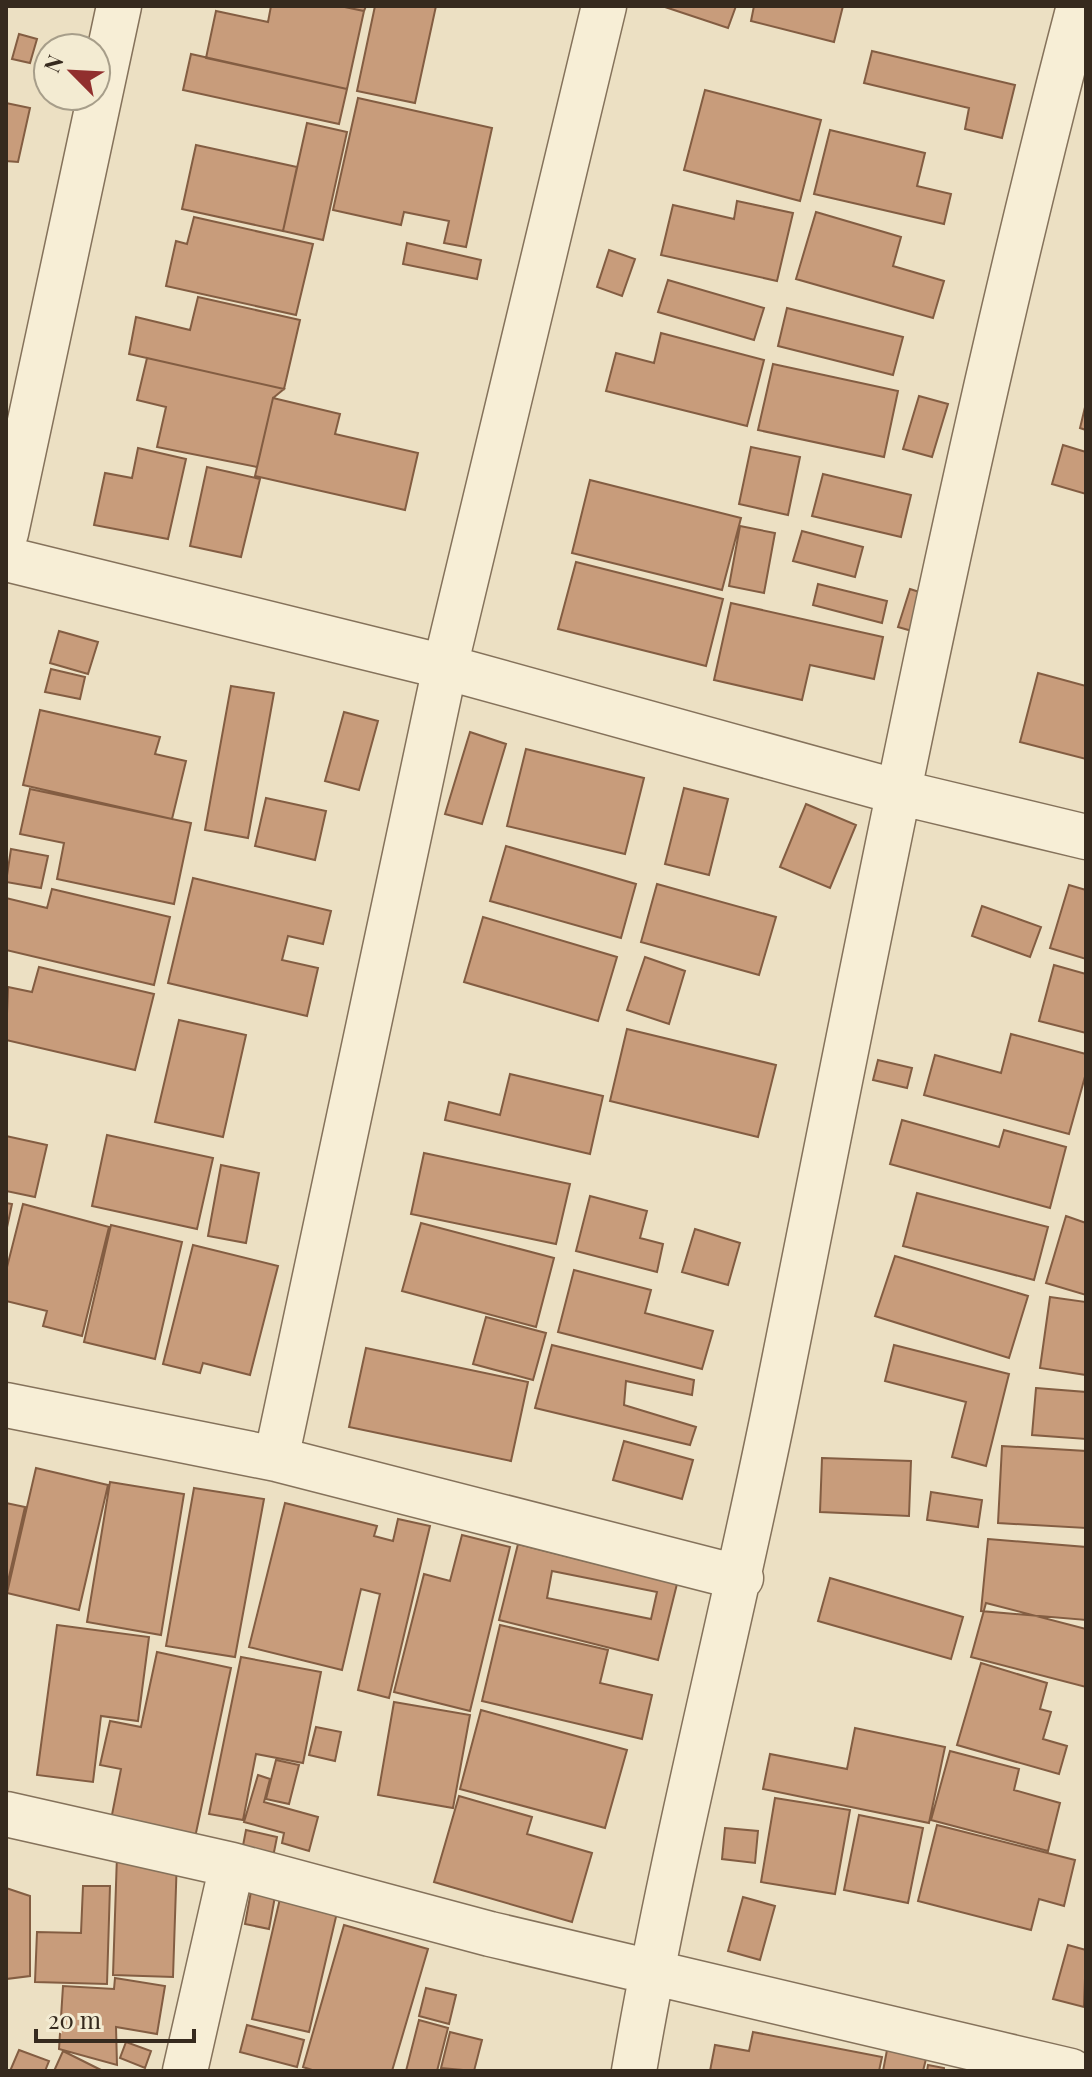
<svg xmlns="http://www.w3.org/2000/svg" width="1092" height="2077" font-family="'Playfair Display',serif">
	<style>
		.building { fill: #c89c7b; stroke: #835d42; stroke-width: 2; fill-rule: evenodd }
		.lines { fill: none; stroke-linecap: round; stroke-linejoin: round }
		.street-casing { stroke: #85725b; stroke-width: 47 }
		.street { stroke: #f7eed6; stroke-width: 44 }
	</style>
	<rect width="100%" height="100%" fill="#ece0c3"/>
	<path class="building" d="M271,6H340L364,11L347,89L206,58L216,11L268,22Z
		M340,6H366L364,11Z
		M375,6H436L415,103L357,91Z
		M662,6H736L728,28Z
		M754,6H843L834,42L751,21Z
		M19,34L37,39L30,63L12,59Z
		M872,51L1015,85L1002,138L965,129L969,108L864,83Z
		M191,54L347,89L339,124L183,90Z
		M705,90L821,120L800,201L684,170Z
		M358,98L492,128L466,247L444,243L449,221L404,212L401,225L333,210Z
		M6,103L30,108L18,162L6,161Z
		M307,123L347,132L323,240L283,231Z
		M830,130L925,153L917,186L951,194L944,224L814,194Z
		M196,145L297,167L283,231L182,209Z
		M737,201L793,213L777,281L661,255L673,205L734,219Z
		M816,212L901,237L893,266L944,281L933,318L796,279Z
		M194,217L313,244L296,315L166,286L176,241L187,244Z
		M407,243L481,260L477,279L403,264Z
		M609,250L635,259L622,296L597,287Z
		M668,280L764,308L754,340L658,312Z
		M198,297L300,320L284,389L129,354L136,317L190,330Z
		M787,308L903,337L893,375L778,346Z
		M661,333L764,360L747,426L606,391L616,353L654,363Z
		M147,358L284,389L273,398L257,467L157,447L166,407L137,400Z
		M773,364L898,391L884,457L758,430Z
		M919,396L948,404L932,457L903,449Z
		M273,398L340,414L335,434L418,453L405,510L255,476Z
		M1086,403V430L1080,428Z
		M1063,445L1086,452V494L1052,484Z
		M751,447L800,457L788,515L739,504Z
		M138,448L186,459L168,539L94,525L105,473L132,478Z
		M207,467L260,479L241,557L190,546Z
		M823,474L911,495L901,537L812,516Z
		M590,480L741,518L722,590L572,553Z
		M740,526L775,533L764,593L729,586Z
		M802,531L863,547L855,577L793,561Z
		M576,562L723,599L706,666L558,629Z
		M818,584L887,601L882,623L813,605Z
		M910,589L938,598L926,635L898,627Z
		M731,603L883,637L874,679L810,665L802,700L714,680Z
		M59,631L98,642L88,674L50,663Z
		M51,669L85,677L80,699L45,692Z
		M1038,673L1086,686V759L1020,742Z
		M231,686L274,693L248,838L205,830Z
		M40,710L160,737L155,754L186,761L172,819L23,785Z
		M344,712L378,721L359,790L325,781Z
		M470,732L506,744L482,824L445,814Z
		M526,749L644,778L625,854L507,826Z
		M684,788L728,799L709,875L665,864Z
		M30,789L191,823L174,904L57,879L64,843L20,834Z
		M266,798L326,811L315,860L255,846Z
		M806,804L856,825L830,888L780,867Z
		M506,846L636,884L621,938L490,901Z
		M11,849L48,856L41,888L6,882Z
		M193,878L331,911L323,944L288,936L282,960L318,968L307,1016L168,983Z
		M657,884L776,917L759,975L641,942Z
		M1069,885L1086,890V959L1050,948Z
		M52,889L170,917L154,985L6,950V898L47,908Z
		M982,906L1041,927L1030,957L972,936Z
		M483,917L617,957L598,1021L464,982Z
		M645,957L685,971L669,1024L627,1010Z
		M1054,965L1086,974V1033L1039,1021Z
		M39,967L154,994L135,1070L6,1040L8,987L32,992Z
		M179,1020L246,1035L223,1137L155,1122Z
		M627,1029L776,1065L758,1137L610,1101Z
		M1011,1034L1086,1054V1073L1069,1134L924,1095L935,1055L1001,1073Z
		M878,1060L912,1068L907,1088L873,1080Z
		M510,1074L603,1096L590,1154L445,1120L449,1102L500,1115Z
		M902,1120L999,1147L1004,1130L1066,1147L1050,1208L890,1164Z
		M107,1135L213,1158L197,1229L92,1206Z
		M6,1136L47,1145L35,1197L6,1191Z
		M424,1153L570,1184L556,1244L411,1214Z
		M221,1165L259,1173L246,1243L208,1236Z
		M917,1193L1048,1227L1034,1280L903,1246Z
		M590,1196L647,1211L640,1238L663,1244L657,1272L576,1251Z
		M6,1203L12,1204L6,1232Z
		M23,1204L109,1227L82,1336L43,1326L47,1311L6,1301V1271Z
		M1066,1216L1086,1223V1295L1046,1283Z
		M421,1223L554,1258L536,1327L402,1291Z
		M111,1225L182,1242L155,1359L84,1342Z
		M695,1229L740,1243L728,1285L682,1272Z
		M193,1245L278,1266L250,1375L203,1363L200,1373L163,1364Z
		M895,1256L1028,1296L1009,1358L875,1316Z
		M574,1270L651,1290L645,1313L713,1331L702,1369L558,1332Z
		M1050,1297L1086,1302V1375L1040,1368Z
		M486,1317L546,1333L533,1380L473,1364Z
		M552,1345L694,1380L692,1395L626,1381L624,1405L696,1427L690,1445L535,1408Z
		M894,1345L1009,1374L986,1466L952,1457L966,1402L885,1381Z
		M366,1348L528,1382L511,1461L349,1427Z
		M1036,1388L1086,1392V1439L1032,1435Z
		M624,1441L693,1460L682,1499L613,1480Z
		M1002,1446L1086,1451V1528L998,1523Z
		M822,1458L911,1461L909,1516L820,1512Z
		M36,1468L108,1485L79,1610L7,1593Z
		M110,1482L184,1494L161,1635L87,1622Z
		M194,1488L264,1499L235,1657L166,1646Z
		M931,1492L982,1500L978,1527L927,1520Z
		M6,1503L25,1507L6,1590Z
		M285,1503L377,1526L374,1536L393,1541L398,1519L430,1526L389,1698L358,1690L380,1594L361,1589L342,1670L249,1647Z
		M462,1535L510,1547L470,1711L394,1692L424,1574L450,1581Z
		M988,1539L1086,1547V1620L981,1611Z
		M518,1544L677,1584L658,1660L499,1620ZM552,1571L657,1592L651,1619L547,1598Z
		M830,1578L963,1617L951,1659L818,1621Z
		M986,1603L1086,1629V1687L971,1657Z
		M57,1625L149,1637L138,1721L101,1716L93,1782L37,1775Z
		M500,1625L608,1650L600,1683L652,1695L642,1739L482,1701Z
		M157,1652L231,1668L193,1847L109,1830L121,1769L100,1765L110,1721L141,1727Z
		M241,1657L321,1672L303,1763L256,1754L243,1820L209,1814Z
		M981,1663L1047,1683L1040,1709L1051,1712L1043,1739L1067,1746L1059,1774L957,1745Z
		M394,1702L470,1715L453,1808L378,1795Z
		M481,1710L627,1750L605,1828L460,1789Z
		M316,1727L341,1732L335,1761L309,1755Z
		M855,1728L945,1747L929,1823L763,1789L770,1754L847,1769Z
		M950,1751L1019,1769L1014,1790L1060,1803L1048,1851L931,1820Z
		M276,1760L299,1765L289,1804L266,1799Z
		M258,1775L270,1779L264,1802L318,1817L309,1851L282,1843L284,1833L244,1822Z
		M459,1796L532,1817L527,1834L592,1853L572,1922L434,1882Z
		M775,1798L850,1810L835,1894L761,1882Z
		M859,1815L923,1828L908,1903L844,1890Z
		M937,1825L1075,1860L1064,1906L1039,1899L1031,1930L918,1901Z
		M725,1828L758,1831L755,1863L722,1859Z
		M246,1830L277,1837L272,1862L241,1856Z
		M117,1855L177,1857L173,1977L113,1975Z
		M83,1886H110L107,1984L35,1982L37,1932L81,1933Z
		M252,1886L276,1891L269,1929L245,1924Z
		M6,1888L30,1896V1976L6,1979Z
		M282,1890L339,1904L309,2032L252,2019Z
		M743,1897L775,1906L760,1960L728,1951Z
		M344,1925L428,1949L392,2071H315L303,2067Z
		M1068,1945L1086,1950L1084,2007L1053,1999Z
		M115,1978L165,1986L157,2034L116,2027L117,2065L59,2049L63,1986L114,1989Z
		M426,1988L456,1995L449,2024L419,2016Z
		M419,2020L448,2028L437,2071H406Z
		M247,2025L304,2040L297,2067L240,2052Z
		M450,2032L482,2040L474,2071L441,2068Z
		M753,2032L882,2057L879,2071H710L715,2045L749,2051Z
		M126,2042L151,2051L145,2068L120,2058Z
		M19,2050L49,2061L45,2071H10Z
		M887,2050L926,2059L923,2071H883Z
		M63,2051L103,2071H54Z
		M928,2065L944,2068V2071H927Z"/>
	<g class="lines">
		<g class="street-casing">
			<path id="street" d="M6,533L119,6
				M6,559L445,667L898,792L1086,837
				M6,1405L276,1459L741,1578
				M276,1459L445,667L604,6
				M6,1814L232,1865L490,1934L1071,2071
				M185,2071L232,1865
				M634,2071C672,1848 730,1628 775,1406C869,938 958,468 1079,6"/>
		</g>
		<use href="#street" class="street"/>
	</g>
	<rect width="1092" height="2077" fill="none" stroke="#362a1e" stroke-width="16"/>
	<g transform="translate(72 72) rotate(294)"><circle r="38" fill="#f3ebd2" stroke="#a79e8a" stroke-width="2"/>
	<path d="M0-6L14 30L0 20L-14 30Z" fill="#912f2e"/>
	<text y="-12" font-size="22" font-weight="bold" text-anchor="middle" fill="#362a1e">N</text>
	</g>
	<path d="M36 2029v12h158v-12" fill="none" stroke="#362a1e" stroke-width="4"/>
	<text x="48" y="2029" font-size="24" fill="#362a1e" stroke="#f3ebd2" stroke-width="6" paint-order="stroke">20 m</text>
</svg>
